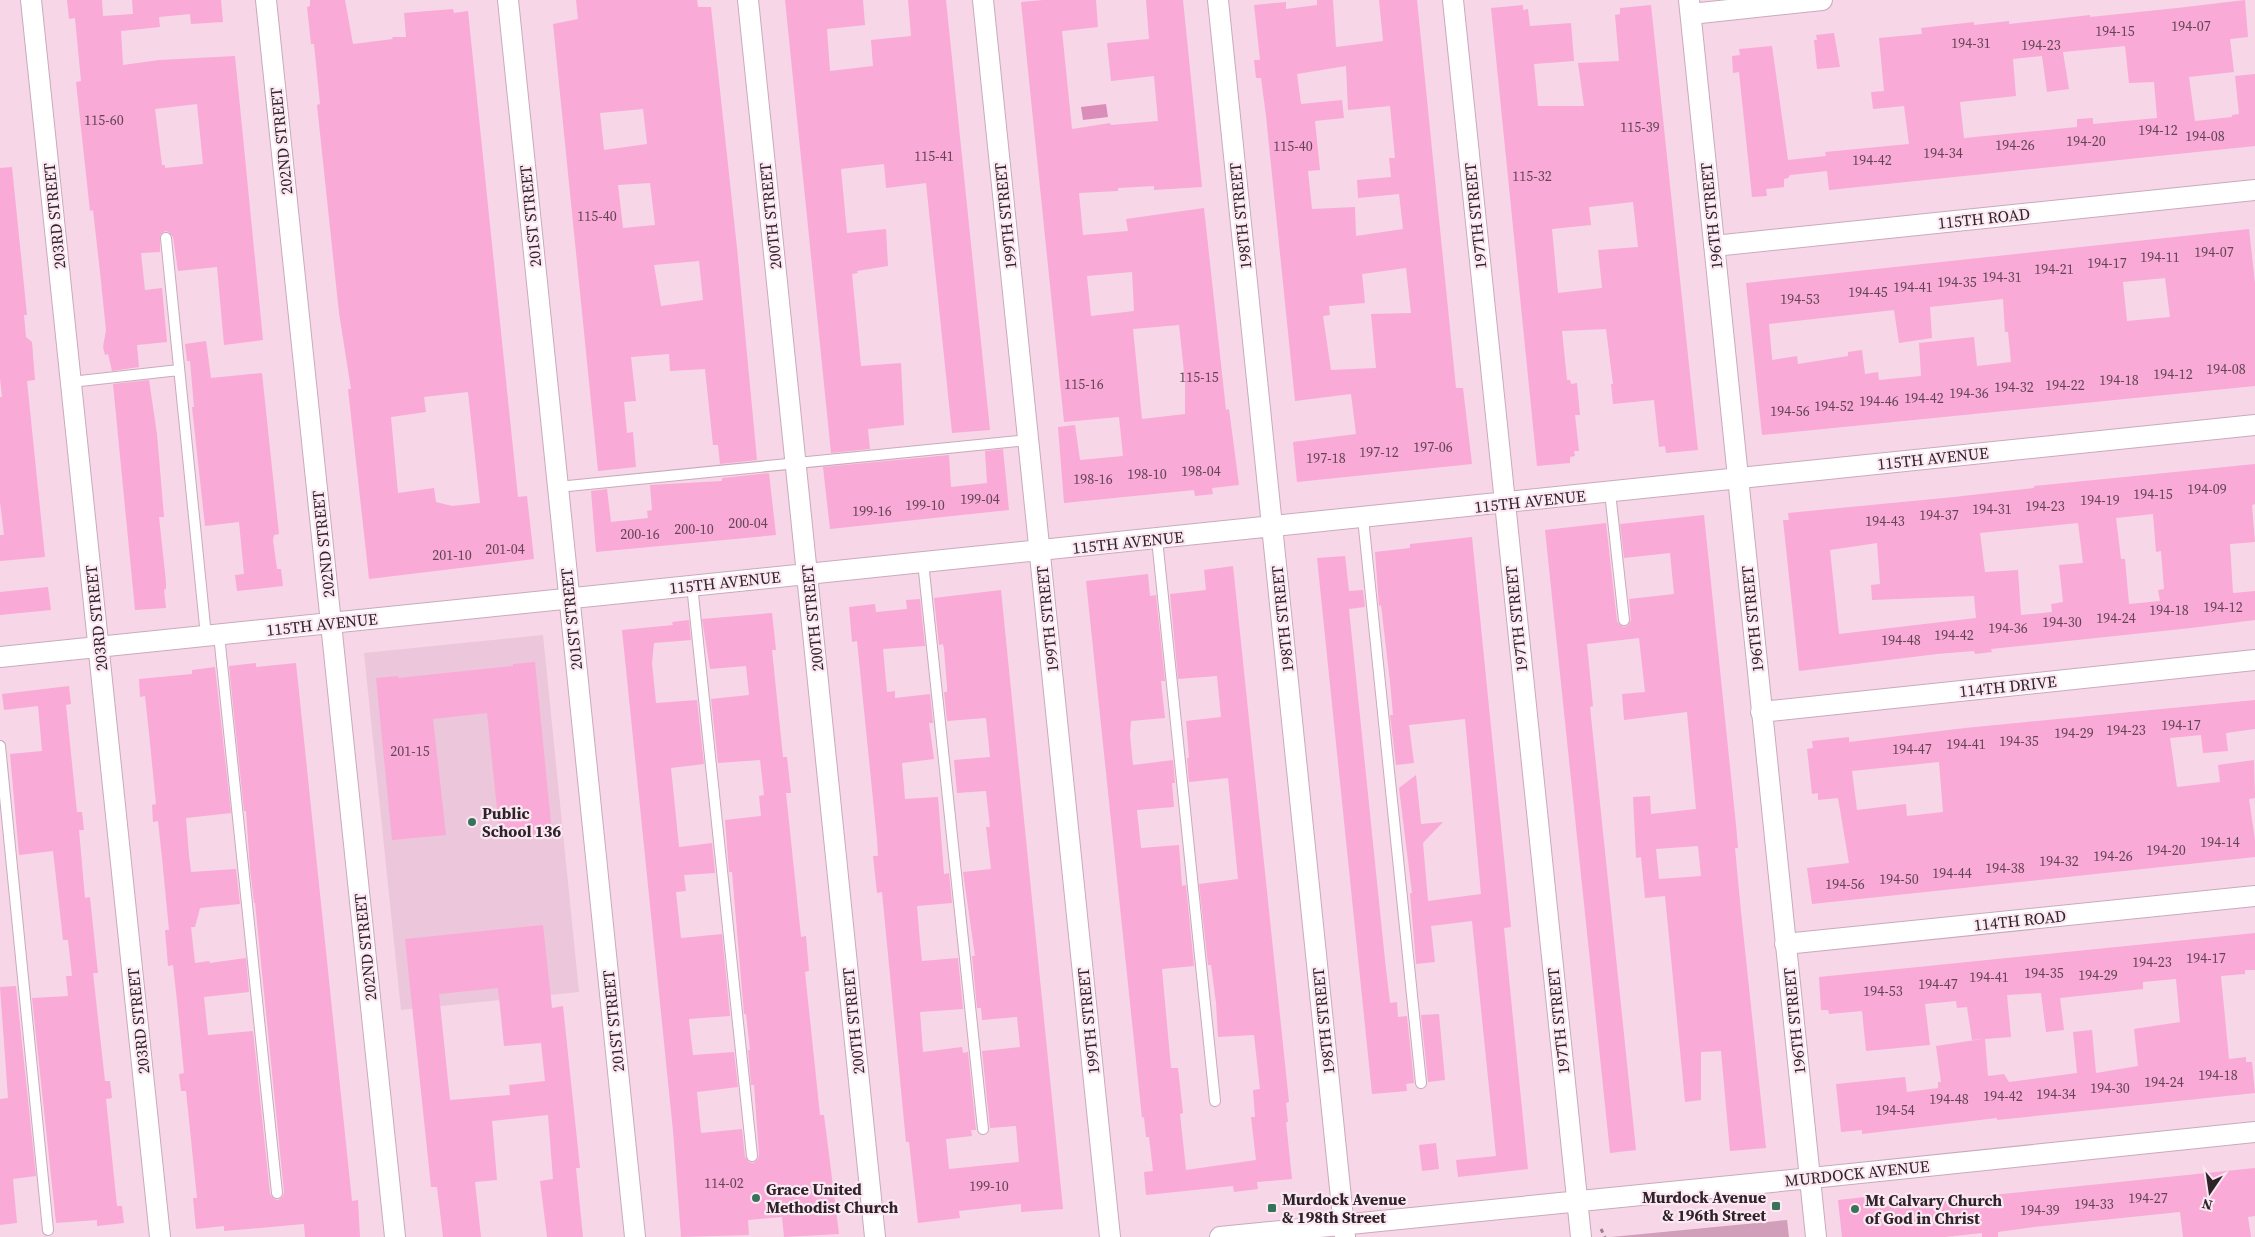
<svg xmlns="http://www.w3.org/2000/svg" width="2255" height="1237" font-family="'Source Serif 4',serif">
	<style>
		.built { fill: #ecc6da }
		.green { fill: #d19fba }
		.water { fill: #da8db9 }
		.building { fill: #f9aad7; fill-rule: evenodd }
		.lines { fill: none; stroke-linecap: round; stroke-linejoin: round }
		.service-casing { stroke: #c9aabb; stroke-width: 12 }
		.minor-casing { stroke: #c9aabb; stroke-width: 22 }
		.path { stroke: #99828e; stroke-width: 3; stroke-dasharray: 4 4; stroke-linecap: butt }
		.service { stroke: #fff; stroke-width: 10 }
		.minor { stroke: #fff; stroke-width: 20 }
		.poi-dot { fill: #39725a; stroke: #fce8f2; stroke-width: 2 }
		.labels { text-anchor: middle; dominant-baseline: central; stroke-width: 4.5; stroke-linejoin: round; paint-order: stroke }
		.number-label { font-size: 14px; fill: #624555 }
		.street-label { font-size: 16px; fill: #2f232a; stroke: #fce8f2 }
		.poi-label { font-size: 16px; font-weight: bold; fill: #2f232a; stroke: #fce8f2; text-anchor: start }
	</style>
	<rect width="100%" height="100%" fill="#f7d6e8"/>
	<path class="built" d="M543,635L579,992L401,1010L364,653Z"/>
	<path class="green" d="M1787,1220L1789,1237H1611Z"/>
	<path class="water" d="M1106,104L1108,117L1083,120L1081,107Z"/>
	<path class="building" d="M67,0H102L103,16L133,14L132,0H221L223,22L191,24L190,14L159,17L160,27L121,31L123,65L159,60L235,56L263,340L224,345L217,267L178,271L173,237L169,232L165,231L160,236V252L141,253L145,290L162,288L167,342L137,345L139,367L112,371L108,354L105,355L103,347L106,330L100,272L93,210L90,211L76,82L81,81L75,18L69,19ZM197,104L203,164L165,168V165H162L155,109Z
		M310,0H345L353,44L393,39L392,37H406L404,13L453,9L454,13L468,11L518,497L527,496L534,559L369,579L348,389H351L339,313L317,105L320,104L314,44H311L307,7L310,6ZM468,392L480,503L452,506L436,502L434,488L398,493L391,417L426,412L424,397Z
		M576,0H697L698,7H711L737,248L757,460L720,464L718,445H713L705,369L670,371L669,354L631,357L636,401L624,402L627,433L633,432L636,467L598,471L553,24L578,19ZM643,109L647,144L604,150L600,113ZM650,183L655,225L623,228L618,185ZM699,261L703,300L661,306L654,265Z
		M785,0H863L865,25L827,29L830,71L873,66L871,40L911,36L908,0H946L990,430L952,433L926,183L886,188L884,164L841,169L847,233L886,229L888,266L857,271L858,273L852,274L861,366L901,363L904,425L868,429L870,449L831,453Z
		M1043,0H1096L1098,27L1062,31L1072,129L1110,123L1111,125L1158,121L1154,76L1111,81L1107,43L1149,39L1146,0H1183L1202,187L1154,190V186L1118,188V191L1079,193L1083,235L1128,231L1126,219L1204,208L1226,410L1229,409L1239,485L1212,488L1213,494L1195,496L1194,490L1064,503L1058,427L1075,425L1080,460L1123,456L1119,417L1064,422L1021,2ZM1132,272L1134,311L1091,316L1087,276ZM1179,325L1185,382V414L1142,419L1133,329Z
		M1317,0H1333L1336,47L1383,41L1379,0H1417L1456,388H1463L1472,464L1297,482L1293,442L1356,434L1351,394L1295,401L1266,116L1261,78H1256L1254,60H1260L1254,5L1286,2V9L1317,5ZM1346,66L1348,110L1390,106L1395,158H1389L1391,177L1357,180L1358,198L1399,194L1403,229L1356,236L1355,207L1312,209L1308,171L1320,170L1315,121L1344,118L1342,100L1301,104L1297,74ZM1406,268L1411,313L1371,314L1376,368L1331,370L1323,316L1330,315L1329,306L1365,303L1362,274Z
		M2245,0L2248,37L2230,39L2234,72L2189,77L2195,121L2232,117V115L2239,114L2235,76L2255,74V146L1829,190L1827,171L1790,175L1788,178L1784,179V187L1766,189L1767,196L1752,197L1739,72L1733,73L1732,56L1740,55L1739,49L1772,46L1788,160L1826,156L1825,152L1909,144L1904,106L1873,109L1871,92L1884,91L1879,38L1922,34L1921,28L1974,22V25L2009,21V24L2090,15V17L2177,8ZM2125,46L2129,83L2154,82L2157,118L2093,124V118L2077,119V127L1964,138L1960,102L2016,96L2013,59L2042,56L2047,92L2069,89L2063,52Z
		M1523,5V10L1528,9L1530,26L1571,23L1574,61L1534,64L1538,106H1584L1578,63L1619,61L1615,15L1620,14V8L1651,5L1698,450L1666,453L1665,446L1659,447L1654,400L1613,404L1611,384H1613L1606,329L1562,331L1567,380H1570L1571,384L1577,383L1580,415H1575L1579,451H1574L1575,456L1570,457V463L1537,466L1491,8ZM1633,202L1638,247L1598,250L1602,288L1558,293L1552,229L1591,225L1589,207Z
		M1834,33L1840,67L1817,69L1814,40H1817L1816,35Z
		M12,167L27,315H24L26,337L32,342L35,380L27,381L45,557L0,561V535H4L0,502V397H2L0,378V168Z
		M2249,229L2255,283V386L1762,435L1746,283ZM2165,278L2170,317L2127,321L2123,282ZM2003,299L2005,332H2008L2011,362L1977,366L1974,337L1919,343L1921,376L1879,380L1878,372L1865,374L1862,350L1848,352V356L1798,364L1797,356L1772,360V358L1769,324L1894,310L1899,343L1932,338L1930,307Z
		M206,341L211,378L262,373L279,534L274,535L273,540L277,569H281L283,586L237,591L235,575L244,574L239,522L205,526L192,407H194L190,361H187L185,344Z
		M149,380L157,434L164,517H159L166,582V589L164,590L166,608L135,610L113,384Z
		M1003,449L1009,510L830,529L823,467L949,455L951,487L987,483L985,451Z
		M2255,464V504L2252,505L2255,542L2230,544L2233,593L2255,591V620L2191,628L1991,649L1992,652L1975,654L1974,651L1937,654L1799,671L1783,520H1789L1788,513L1954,497L2034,488V486ZM2153,514L2156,552L2161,551L2164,589L2158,590L2160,601L2129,604L2125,559H2121L2116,518ZM2078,523L2083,563L2059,565L2063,602L2051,604L2052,612L2021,615L2018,570L1985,572L1980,533ZM1877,543L1880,584L1871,585L1872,600L1974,596L1976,618L1839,634L1830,550Z
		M769,473L776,535L596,552L591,491L607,489L611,522L648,518L647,511L652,510L650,485L722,481V478Z
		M1704,515L1736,825L1738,848H1735L1741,912L1766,1148L1730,1151L1721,1051L1701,1052V1100L1685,1102L1665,896L1645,898L1641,857L1636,858L1633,797L1650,796L1651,814L1696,809L1692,766L1687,712L1624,720L1622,694L1645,692L1639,638L1587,644L1593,706L1590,707L1636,1150L1610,1153L1545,530L1606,523L1617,621L1619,624L1624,627L1628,625L1631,620L1629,599L1674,594L1670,553L1624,558L1620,524ZM1698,846L1701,876L1659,879L1656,849Z
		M1472,537L1511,927L1504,928L1528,1169L1458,1177L1456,1160L1496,1156L1472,921L1431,926L1435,962L1416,964L1410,893H1412L1399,788L1416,775L1421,824L1443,822L1423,843L1428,901L1481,894L1465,719L1409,725L1414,763L1396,765L1390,715H1393L1390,682L1381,605L1379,606L1375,552L1410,548V544Z
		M1345,556L1349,591L1363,590L1365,607L1349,609L1385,960L1390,1003L1397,1002L1398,1017L1407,1016L1414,1083L1406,1084L1407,1091L1372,1094L1317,558Z
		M1233,566L1289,1102L1286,1103L1288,1122H1286L1292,1179L1257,1182L1258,1189L1234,1192L1233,1186L1146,1195L1144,1172L1153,1171L1149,1137H1146L1144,1117L1142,1118L1086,581L1148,574L1150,596L1156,595L1165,681H1161L1165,718L1131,721L1130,735L1133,765L1173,760L1175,783H1172L1174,807L1137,810L1141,848L1179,845L1182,886L1186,885L1194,966L1162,969L1171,1068H1178L1183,1113L1180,1114L1186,1170L1256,1160L1251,1117H1255L1253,1090L1260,1089L1254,1035L1218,1037L1216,1003L1211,965H1208L1199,884L1238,879L1228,778L1189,782L1187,758H1189L1186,721L1221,717L1217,676L1178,679L1170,594L1206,590L1204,570Z
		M48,587L51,610L0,615V592Z
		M1001,590L1063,1209L1021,1212V1204L959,1211L960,1218L918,1223L909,1142H906L882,892L877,893L873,856H878L877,839L857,641L852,642L849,607L875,604L876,612L907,609L906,600L920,599L925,646L883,649L887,692L895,691V698L930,694L933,723H929L934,759L902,763L905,799L938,797L944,874L949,873L952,903L917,906L920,942L922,961L958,958L963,1009L920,1012L923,1052L962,1047L963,1053L968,1052L976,1130H971L972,1136L946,1139L949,1169L1019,1162L1016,1126L990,1128L982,1051L1020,1047L1017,1017L982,1020L981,1008H977L972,956H975L963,872L991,869L986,827H990L986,791L957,793L954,760L990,757L986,718L947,721L944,692H947V687L944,649L943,644L939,645L934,598Z
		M772,613L776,650H772L783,757H787L791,793H786L801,937L806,936L809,971L805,972L820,1115H824L839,1234L784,1237L782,1217L748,1220L749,1235L681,1237L673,1131L622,630L673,625L672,622L689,620L691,640L654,643L652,663L656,703L697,700L704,764L671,768L675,807L679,847L712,843L715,873L684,875L686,891L676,892L681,938L722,934L730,1016L689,1019L691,1039L693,1055L734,1052L738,1087L697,1092L701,1133L742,1129L745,1157L749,1162L753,1163L758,1159L759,1155L754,1085H751L748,1050H750L746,1014H744L732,872H729L725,820L761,816L759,796L764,795L760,760L718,763L711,699L749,695L746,666L710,669L702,619Z
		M535,662L552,833L500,838L487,713L433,719L446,835L392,840L376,678L398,676V678L513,666V664Z
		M256,663V667L296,663L350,1182L352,1201L358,1200L360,1237H305L304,1224L224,1231V1226L196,1229L193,1198H197L186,1091H181L179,1074L184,1073L177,1001L173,965L168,966L165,930H169L162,858L158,821L153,822L152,805L156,804L149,733L145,696L140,697L139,679L192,674V670L215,667L231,813L186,818L189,855L191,872L236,869L240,904L200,908L195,927H191L195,963L209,961L210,963L246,958L249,992L204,997L208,1035L253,1031L270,1194L274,1199L278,1200L283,1196L284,1192L255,903H254L250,869L246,811H244L229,666Z
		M69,686L71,704L66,705L77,812H82L84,830H79L85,898L90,897L96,955L98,973H93L105,1081H110L112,1098L106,1099L117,1206H122L124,1223L97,1226V1220L56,1223L32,998L68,996L66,976H72L68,940H63L53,851L19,855L10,754L42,751L38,706L4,710L2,694Z
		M2255,700V729L2226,733L2228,751L2203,753L2201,735L2170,738L2177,787L2220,782L2218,765L2254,760L2255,798L2249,799L2255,840V857L1812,904L1807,868L1849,863L1838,798L1818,800V793L1812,794L1807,749L1813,748L1812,741L1849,737V742L1965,728ZM1939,762L1943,812L1907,816L1906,804L1857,810L1852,771Z
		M543,925L552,1008L563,1006L580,1168H576L583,1237H547L540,1181L553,1179L548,1115L492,1121L497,1180L475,1182L481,1237H443L437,1187H431L405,939ZM498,988L504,1046L541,1043L545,1081L509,1085L510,1095L450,1100L439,994Z
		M2255,933V970H2245V974L2221,976L2229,1059L2246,1057V1062H2252L2255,1093L1997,1120V1118L1862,1134V1130L1841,1132L1836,1084L1905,1077L1907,1092L1938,1088V1082H1941L1936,1046L1982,1039L1972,1040L1967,1007L1957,1008L1956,1001L1925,1004L1930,1045L1866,1051L1862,1011L1829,1014L1828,1010H1821L1819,977ZM2176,979L2180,1022L2134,1029L2138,1066L2096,1073L2092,1030L2073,1032L2077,1073L2009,1082L2004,1074L1988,1076L1985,1039L2011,1037L2007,995L2041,993L2046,1032L2064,1030L2060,998L2143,989V982Z
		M16,986L36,1176L13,1179L17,1223L0,1225V1099L8,1098L0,987Z
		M1439,1014L1445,1080L1428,1082L1421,1015Z
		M1436,1143L1439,1169L1422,1171L1419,1145Z
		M2255,1168V1216L2248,1217L2251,1237H2183L2180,1212L2034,1227L1998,1232V1237H1982V1233L1945,1237H1842L1838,1200L1866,1197L1867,1208Z"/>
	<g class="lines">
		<g class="service-casing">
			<path id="service" d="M166,238L206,636
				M71,382L179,370
				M558,487L1028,440
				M1610,492L1624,620
				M1363,518L1421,1083
				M1157,539L1215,1101
				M923,562L983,1129
				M692,585L752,1156
				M219,635L277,1193
				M0,746L48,1230"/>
		</g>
		<g class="minor-casing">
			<path id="minor" d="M31,0L160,1237
				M266,0L395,1237
				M508,0L635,1237
				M748,0L875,1237
				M983,0L1110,1237
				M1218,0L1345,1237
				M1453,0L1581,1237
				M1689,0L1816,1237
				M1691,14L1822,0
				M1714,246L2255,190
				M0,657L2255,425
				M1761,712L2255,660
				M1785,944L2255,896
				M1220,1237L1831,1176L2255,1132"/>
		</g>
		<path class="path" d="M1601,1229L1605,1237"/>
		<use href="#service" class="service"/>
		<use href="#minor" class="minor"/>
	</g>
	<g class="poi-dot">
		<circle cx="472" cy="822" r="5"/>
		<circle cx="756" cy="1198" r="5"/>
		<rect x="1771" y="1201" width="10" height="10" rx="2.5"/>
		<rect x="1267" y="1203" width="10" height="10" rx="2.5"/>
		<circle cx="1855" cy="1209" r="5"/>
	</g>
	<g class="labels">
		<g class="number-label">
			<text x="2191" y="26">194-07</text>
			<text x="2115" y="31">194-15</text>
			<text x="1971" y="43">194-31</text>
			<text x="2041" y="45">194-23</text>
			<text x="104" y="120">115-60</text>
			<text x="1640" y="127">115-39</text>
			<text x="2158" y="130">194-12</text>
			<text x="2205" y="136">194-08</text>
			<text x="2086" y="141">194-20</text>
			<text x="2015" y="145">194-26</text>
			<text x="1293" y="146">115-40</text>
			<text x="1943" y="153">194-34</text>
			<text x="934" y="156">115-41</text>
			<text x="1872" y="160">194-42</text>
			<text x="1532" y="176">115-32</text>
			<text x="597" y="216">115-40</text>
			<text x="2214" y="252">194-07</text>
			<text x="2160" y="257">194-11</text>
			<text x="2107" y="263">194-17</text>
			<text x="2054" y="269">194-21</text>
			<text x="2002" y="277">194-31</text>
			<text x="1957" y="282">194-35</text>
			<text x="1913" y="287">194-41</text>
			<text x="1868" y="292">194-45</text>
			<text x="1800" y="299">194-53</text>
			<text x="2226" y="369">194-08</text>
			<text x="2173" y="374">194-12</text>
			<text x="1199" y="377">115-15</text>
			<text x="2119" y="380">194-18</text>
			<text x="1084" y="384">115-16</text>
			<text x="2065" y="385">194-22</text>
			<text x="2014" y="387">194-32</text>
			<text x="1969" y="393">194-36</text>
			<text x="1924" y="398">194-42</text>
			<text x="1879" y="401">194-46</text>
			<text x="1834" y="406">194-52</text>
			<text x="1790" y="411">194-56</text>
			<text x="1433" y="447">197-06</text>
			<text x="1379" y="452">197-12</text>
			<text x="1326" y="458">197-18</text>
			<text x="1201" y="471">198-04</text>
			<text x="1147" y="474">198-10</text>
			<text x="1093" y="479">198-16</text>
			<text x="2207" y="489">194-09</text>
			<text x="2153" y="494">194-15</text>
			<text x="980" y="499">199-04</text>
			<text x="2100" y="500">194-19</text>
			<text x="925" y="505">199-10</text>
			<text x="2045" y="506">194-23</text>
			<text x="1992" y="509">194-31</text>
			<text x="872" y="511">199-16</text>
			<text x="1939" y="515">194-37</text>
			<text x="1885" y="521">194-43</text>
			<text x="748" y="523">200-04</text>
			<text x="694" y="529">200-10</text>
			<text x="640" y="534">200-16</text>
			<text x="505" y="549">201-04</text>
			<text x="452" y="555">201-10</text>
			<text x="2223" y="607">194-12</text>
			<text x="2169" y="610">194-18</text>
			<text x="2116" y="618">194-24</text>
			<text x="2062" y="622">194-30</text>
			<text x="2008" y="628">194-36</text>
			<text x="1954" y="635">194-42</text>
			<text x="1901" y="640">194-48</text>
			<text x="2181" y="725">194-17</text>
			<text x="2126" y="730">194-23</text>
			<text x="2074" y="733">194-29</text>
			<text x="2019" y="741">194-35</text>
			<text x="1966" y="744">194-41</text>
			<text x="1912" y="749">194-47</text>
			<text x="410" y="751">201-15</text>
			<text x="2220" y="842">194-14</text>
			<text x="2166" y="850">194-20</text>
			<text x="2113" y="856">194-26</text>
			<text x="2059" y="861">194-32</text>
			<text x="2005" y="868">194-38</text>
			<text x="1952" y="873">194-44</text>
			<text x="1899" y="879">194-50</text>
			<text x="1845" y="884">194-56</text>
			<text x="2206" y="958">194-17</text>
			<text x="2152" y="962">194-23</text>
			<text x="2044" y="973">194-35</text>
			<text x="2098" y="975">194-29</text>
			<text x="1989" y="977">194-41</text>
			<text x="1938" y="984">194-47</text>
			<text x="1883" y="991">194-53</text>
			<text x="2218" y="1075">194-18</text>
			<text x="2164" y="1082">194-24</text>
			<text x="2110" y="1088">194-30</text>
			<text x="2056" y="1094">194-34</text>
			<text x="2003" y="1096">194-42</text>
			<text x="1949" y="1099">194-48</text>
			<text x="1895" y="1110">194-54</text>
			<text x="724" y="1183">114-02</text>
			<text x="989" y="1186">199-10</text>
			<text x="2148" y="1198">194-27</text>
			<text x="2094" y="1204">194-33</text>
			<text x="2040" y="1210">194-39</text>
		</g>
		<g class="street-label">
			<text transform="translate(281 141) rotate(-96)">202ND STREET</text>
			<text transform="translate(54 216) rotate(-96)">203RD STREET</text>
			<text transform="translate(530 216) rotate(-96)">201ST STREET</text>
			<text transform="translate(770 216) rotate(-96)">200TH STREET</text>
			<text transform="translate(1005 216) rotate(-96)">199TH STREET</text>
			<text transform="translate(1240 216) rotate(-96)">198TH STREET</text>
			<text transform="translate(1475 216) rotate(-96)">197TH STREET</text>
			<text transform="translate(1711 216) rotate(-96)">196TH STREET</text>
			<text transform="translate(1984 218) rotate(-6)">115TH ROAD</text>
			<text transform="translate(1933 458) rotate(-6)">115TH AVENUE</text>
			<text transform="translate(1530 501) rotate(-6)">115TH AVENUE</text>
			<text transform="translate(1128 542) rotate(-6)">115TH AVENUE</text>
			<text transform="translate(323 544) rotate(-96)">202ND STREET</text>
			<text transform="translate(725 582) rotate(-6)">115TH AVENUE</text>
			<text transform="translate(96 618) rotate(-96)">203RD STREET</text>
			<text transform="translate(812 618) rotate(-96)">200TH STREET</text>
			<text transform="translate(571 619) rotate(-96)">201ST STREET</text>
			<text transform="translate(1047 619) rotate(-96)">199TH STREET</text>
			<text transform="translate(1282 619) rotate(-96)">198TH STREET</text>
			<text transform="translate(1516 619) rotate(-96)">197TH STREET</text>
			<text transform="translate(1752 619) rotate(-96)">196TH STREET</text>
			<text transform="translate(322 624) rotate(-6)">115TH AVENUE</text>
			<text transform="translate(2008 686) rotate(-6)">114TH DRIVE</text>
			<text transform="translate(2020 920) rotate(-6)">114TH ROAD</text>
			<text transform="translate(365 947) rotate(-96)">202ND STREET</text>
			<text transform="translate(138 1021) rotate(-96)">203RD STREET</text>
			<text transform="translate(613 1021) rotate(-96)">201ST STREET</text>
			<text transform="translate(853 1021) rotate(-96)">200TH STREET</text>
			<text transform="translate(1088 1021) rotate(-96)">199TH STREET</text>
			<text transform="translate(1323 1021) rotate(-96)">198TH STREET</text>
			<text transform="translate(1558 1021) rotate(-96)">197TH STREET</text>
			<text transform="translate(1794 1021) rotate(-96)">196TH STREET</text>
			<text transform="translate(1857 1173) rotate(-6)">MURDOCK AVENUE</text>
		</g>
		<g class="poi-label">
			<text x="482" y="813">Public<tspan x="482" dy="18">School 136</tspan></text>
			<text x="766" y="1189">Grace United<tspan x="766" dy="18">Methodist Church</tspan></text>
			<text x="1766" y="1197" text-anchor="end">Murdock Avenue<tspan x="1766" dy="18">&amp; 196th Street</tspan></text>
			<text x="1282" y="1199">Murdock Avenue<tspan x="1282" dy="18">&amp; 198th Street</tspan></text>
			<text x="1865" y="1200">Mt Calvary Church<tspan x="1865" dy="18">of God in Christ</tspan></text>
		</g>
	</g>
	<g transform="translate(2210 1192) rotate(193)" stroke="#fce8f2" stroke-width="4" paint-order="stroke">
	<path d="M0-4L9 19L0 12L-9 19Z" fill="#2f232a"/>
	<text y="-8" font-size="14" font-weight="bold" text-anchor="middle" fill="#2f232a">N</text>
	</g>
</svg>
